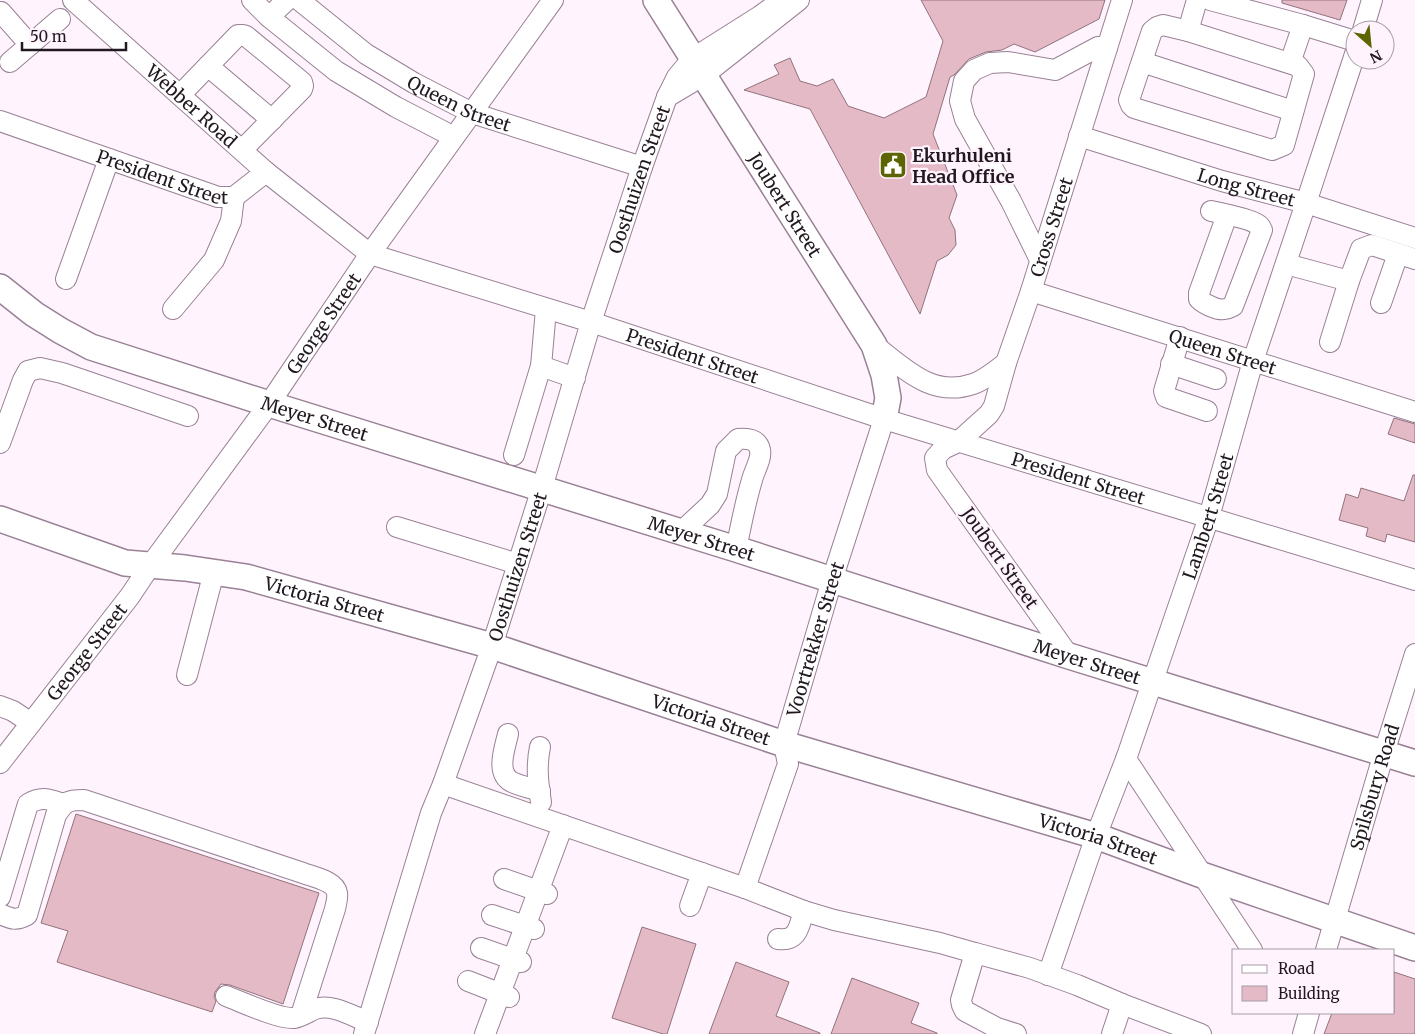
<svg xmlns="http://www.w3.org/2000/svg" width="1415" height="1034" font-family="Merriweather,serif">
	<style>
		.building { fill: #e4bac6; stroke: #92727b }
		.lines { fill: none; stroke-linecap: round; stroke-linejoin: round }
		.minor-casing { stroke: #998196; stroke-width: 22 }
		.major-casing { stroke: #998196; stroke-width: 28 }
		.minor { stroke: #fff; stroke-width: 20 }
		.major { stroke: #fff; stroke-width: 25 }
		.labels { text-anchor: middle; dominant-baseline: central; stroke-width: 4.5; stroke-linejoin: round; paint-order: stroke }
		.street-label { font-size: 18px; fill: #211820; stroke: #fff4fd }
		.poi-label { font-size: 18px; font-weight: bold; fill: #211820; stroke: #fff4fd; text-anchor: start }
	</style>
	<rect width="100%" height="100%" fill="#fff4fd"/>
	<path class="building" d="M921,0H1105L1099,19L1035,52L1014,44L1002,50L986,52L969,59L954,75L950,77L933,134L957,195L949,218L955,230L956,245L948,255L937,261L920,314L810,109L744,90L779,74L774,65L790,58L800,81L817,86L833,79L848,106L884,118L926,97L943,41Z
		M1282,0H1347L1340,20L1282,3Z
		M1394,418L1415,424V443L1388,434Z
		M1413,475H1415V542L1387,534L1385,542L1366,536L1368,528L1339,520L1346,494L1358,498L1361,488L1404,501Z
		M76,814L319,893L283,1004L230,985L221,984L215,992L214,997L216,1001L212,1012L57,962L68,931L41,923Z
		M642,927L696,944L667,1034H663L612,1018Z
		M736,962L789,982L776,1016L820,1033V1034H709Z
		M1394,972L1415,979V1034H1324L1332,1013H1394Z
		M852,978L919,1003L911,1023L937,1033V1034H831Z"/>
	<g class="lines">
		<g class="minor-casing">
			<g id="minor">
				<path id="s1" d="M73,0L266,172L370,254L591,322L884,419L1415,580"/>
				<path d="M252,0L269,17L336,71L396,107L454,137"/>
				<path id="s2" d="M299,0L366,54L414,83L472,113L642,167"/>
				<path d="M1210,0L1303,25L1355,41"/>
				<path d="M1,12L30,45"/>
				<path d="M269,17L287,0"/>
				<path d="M1163,25L1188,31L1298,66L1304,74L1284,145L1272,150L1134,108L1131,105L1129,100L1152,31L1157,27Z"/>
				<path d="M1363,30L1372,0"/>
				<path d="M1188,31L1197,0"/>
				<path d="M10,62L60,19"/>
				<path d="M1142,62L1293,111"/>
				<path d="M1290,63L1303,25"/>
				<path d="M208,66L272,120"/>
				<path d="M180,95L238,35H243L246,36L302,82L303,86L302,89L242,150"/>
				<path d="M667,97L704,75L799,0"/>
				<path id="s3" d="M0,121L218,197H234L266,172"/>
				<path id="s4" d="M1079,136L1222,181L1306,203L1415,238"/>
				<path d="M1211,211C1221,213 1250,219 1257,224C1261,226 1260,227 1262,230L1233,306C1230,307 1228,309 1225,309C1218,311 1204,304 1199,299V293L1227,215"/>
				<path d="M1040,260L1011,201L965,119L960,101L964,81L974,70L990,63L1008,62L1055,70L1098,47L1107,48"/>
				<path d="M1286,264L1349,281"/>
				<path d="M66,279L109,159"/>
				<path id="s5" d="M1031,291L1415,412"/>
				<path d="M1381,303L1398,254"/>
				<path d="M173,309L214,260L231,221L234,197"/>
				<path d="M1180,337L1164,391L1166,397L1207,411"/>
				<path d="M1330,342L1349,281L1361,249L1372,245L1415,259"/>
				<path d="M874,345C905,369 932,398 973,384C985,380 996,370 1006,363"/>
				<path d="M1171,364L1216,379"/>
				<path d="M541,366L575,378"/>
				<path d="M0,443L23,380L28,371L40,368L62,373L188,416"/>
				<path d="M514,455L541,366L546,309"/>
				<path d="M397,527L518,564"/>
				<path d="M681,532L710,505L717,494L726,451L738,439C747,438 758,439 760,450C762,459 754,471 752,480C745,503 741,526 736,549"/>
				<path id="s6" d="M1069,656L937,470L935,458L943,449L958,442L989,414L994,406L1006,363L1031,291L1122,0"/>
				<path d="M187,675L214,572"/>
				<path d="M0,706L13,711L31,723"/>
				<path d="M508,734C505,748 495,773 512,782C520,786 531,788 540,791"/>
				<path d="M540,747C536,766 538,783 541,802"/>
				<path d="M1126,759L1252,950"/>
				<path id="s7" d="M0,763L130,596L150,566L269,404L370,254L553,0"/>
				<path d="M443,784L745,888L804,911L834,920L940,943L975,953L961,1000L962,1005L965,1011L997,1028L1016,1034"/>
				<path d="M504,879L547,894"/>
				<path id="s8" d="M745,888L788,764L784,744L832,580L884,419"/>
				<path d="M0,897L28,804C42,796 48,799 63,804"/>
				<path d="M690,906L702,873"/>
				<path d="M0,914C12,919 16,921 27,915L56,815C65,801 68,800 84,800L303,873C313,877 335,881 337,893C338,898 336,904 335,909L301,1015"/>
				<path d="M492,915L534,929"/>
				<path d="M778,939C798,942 799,926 804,911"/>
				<path d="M481,948L521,962"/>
				<path id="s9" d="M1326,950L1384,753L1415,654"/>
				<path d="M975,953L1030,968L1077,985L1122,1004L1112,1034"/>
				<path id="s10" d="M1048,975L1096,836L1126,759L1209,517L1253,361L1306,203L1355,54"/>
				<path d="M468,981L509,997"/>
				<path d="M226,996C242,1002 278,1019 294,1018C301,1017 308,1012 315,1009C332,1003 352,1016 368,1022"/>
				<path d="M1122,1004L1201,1034"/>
				<path id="s11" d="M364,1034L431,813L443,784L492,646L542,488L591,322L642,167L667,97L677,77L692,59L760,16L782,0"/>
				<path d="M485,1034L563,825"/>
				<path d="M1303,1034L1309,1013"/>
			</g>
		</g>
		<g class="major-casing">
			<g id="major">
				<path id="s12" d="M656,0L874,345L884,375L888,398L884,419"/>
				<path id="s13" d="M0,287L34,314L61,331L91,347L269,404L736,549L1069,656L1415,763"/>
				<path id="s14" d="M0,519L125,563L185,568L246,577L492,646L784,744L1096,836L1202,875L1415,948"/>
			</g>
		</g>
		<use href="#minor" class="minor"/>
		<use href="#major" class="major"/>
	</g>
	<defs>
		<g id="civic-square" transform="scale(1.4375)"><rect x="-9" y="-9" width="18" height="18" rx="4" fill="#5d6402" stroke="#fff4fd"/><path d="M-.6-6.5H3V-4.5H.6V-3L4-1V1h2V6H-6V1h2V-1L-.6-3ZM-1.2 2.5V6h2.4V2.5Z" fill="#fff"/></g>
	</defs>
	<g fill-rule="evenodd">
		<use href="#civic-square" x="893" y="165"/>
	</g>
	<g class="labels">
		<g class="street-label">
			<text stroke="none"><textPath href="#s2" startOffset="192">Queen Street</textPath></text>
			<text stroke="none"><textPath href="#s1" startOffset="159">Webber Road</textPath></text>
			<text stroke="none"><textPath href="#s3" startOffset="172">President Street</textPath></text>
			<text stroke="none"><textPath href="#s11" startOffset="898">Oosthuizen Street</textPath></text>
			<text stroke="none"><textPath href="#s4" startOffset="175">Long Street</textPath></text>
			<text stroke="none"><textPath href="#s12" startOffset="242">Joubert Street</textPath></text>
			<text stroke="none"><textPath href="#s6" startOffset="508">Cross Street</textPath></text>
			<text stroke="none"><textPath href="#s7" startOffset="546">George Street</textPath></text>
			<text stroke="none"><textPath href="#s5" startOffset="201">Queen Street</textPath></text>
			<text stroke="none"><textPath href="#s1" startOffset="729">President Street</textPath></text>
			<text stroke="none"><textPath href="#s13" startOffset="344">Meyer Street</textPath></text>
			<text stroke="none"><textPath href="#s1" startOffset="1134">President Street</textPath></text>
			<text stroke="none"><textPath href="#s10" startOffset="486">Lambert Street</textPath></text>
			<text stroke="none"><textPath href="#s13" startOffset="749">Meyer Street</textPath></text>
			<text transform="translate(1000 558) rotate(55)">Joubert Street</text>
			<text stroke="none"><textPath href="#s11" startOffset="492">Oosthuizen Street</textPath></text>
			<text stroke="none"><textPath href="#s14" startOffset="336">Victoria Street</textPath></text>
			<text stroke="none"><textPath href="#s8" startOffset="261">Voortrekker Street</textPath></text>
			<text stroke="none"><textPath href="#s7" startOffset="141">George Street</textPath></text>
			<text stroke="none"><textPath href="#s13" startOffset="1154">Meyer Street</textPath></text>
			<text stroke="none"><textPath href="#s14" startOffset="741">Victoria Street</textPath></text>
			<text stroke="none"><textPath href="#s9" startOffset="170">Spilsbury Road</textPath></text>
			<text stroke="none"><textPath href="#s14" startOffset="1146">Victoria Street</textPath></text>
		</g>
		<g class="poi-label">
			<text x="912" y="155">Ekurhuleni<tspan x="912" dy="21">Head Office</tspan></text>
		</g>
	</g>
	<rect x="1232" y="949" width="162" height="65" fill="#fff4fd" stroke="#a69ca5"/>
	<rect x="1242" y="965" width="25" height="8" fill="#ffffff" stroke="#a69ca5"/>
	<text x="1278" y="974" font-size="15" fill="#211820">Road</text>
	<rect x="1242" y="986" width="25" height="15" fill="#e4bac6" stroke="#a69ca5"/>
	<text x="1278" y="999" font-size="15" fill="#211820">Building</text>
	<g transform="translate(1370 45) rotate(153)"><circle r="24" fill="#fff4fd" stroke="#a69ca5"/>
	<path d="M0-4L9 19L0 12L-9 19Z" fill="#5d6402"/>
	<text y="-8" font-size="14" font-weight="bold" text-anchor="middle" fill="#211820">N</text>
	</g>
	<path d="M22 42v8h104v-8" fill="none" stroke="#211820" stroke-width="2.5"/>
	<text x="30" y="42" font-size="15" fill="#211820" stroke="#fff4fd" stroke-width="4" paint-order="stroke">50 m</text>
</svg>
